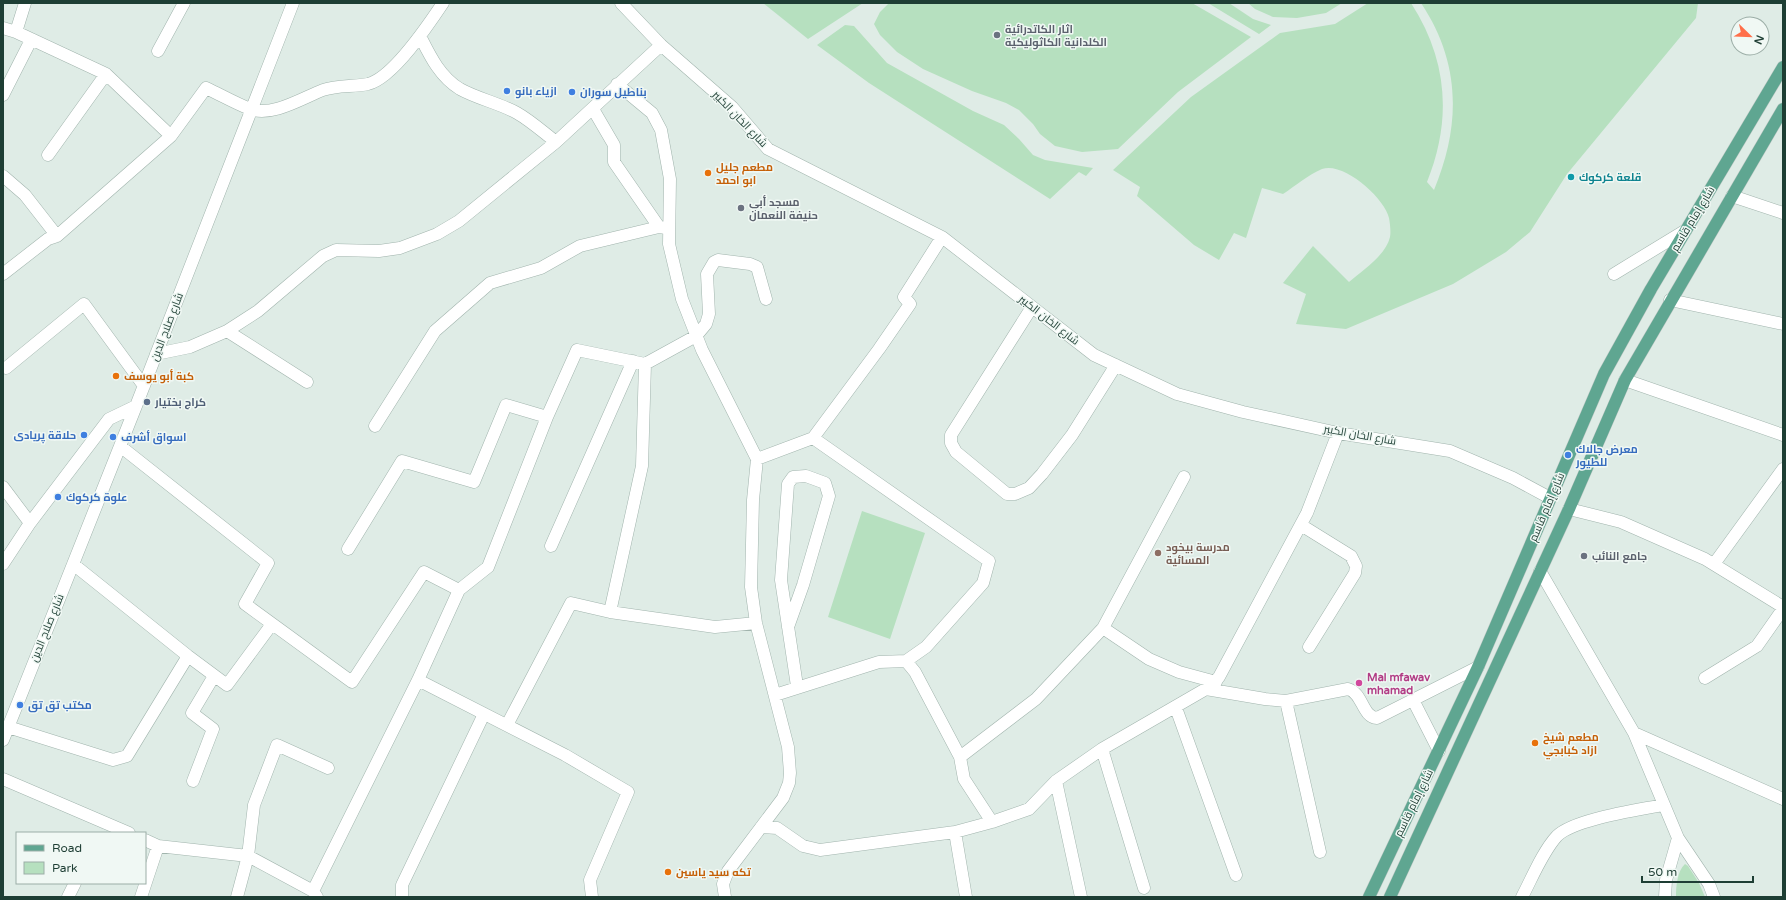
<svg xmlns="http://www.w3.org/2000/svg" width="1786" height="900" font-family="'Varela Round',Cairo,sans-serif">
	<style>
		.green { fill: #b6e0bf }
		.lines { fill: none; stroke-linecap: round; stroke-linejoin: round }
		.minor-casing { stroke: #a1b4ad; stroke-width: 13 }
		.major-casing { stroke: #c0c9c6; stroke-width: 13 }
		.minor { stroke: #fff; stroke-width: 12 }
		.major { stroke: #5fa691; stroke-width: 12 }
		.worship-dot { fill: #6b7280; stroke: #f0f8f4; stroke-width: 1.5 }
		.shop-dot { fill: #3f7fe0; stroke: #f0f8f4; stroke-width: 1.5 }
		.food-dot { fill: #e8710a; stroke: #f0f8f4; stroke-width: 1.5 }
		.culture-dot { fill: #0f9aa8; stroke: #f0f8f4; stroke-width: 1.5 }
		.service-dot { fill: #5c6f8a; stroke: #f0f8f4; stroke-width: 1.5 }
		.education-dot { fill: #8d6e63; stroke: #f0f8f4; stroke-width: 1.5 }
		.hotel-dot { fill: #d1479c; stroke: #f0f8f4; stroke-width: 1.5 }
		.labels { text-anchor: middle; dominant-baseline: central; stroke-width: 3; stroke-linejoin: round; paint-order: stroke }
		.worship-label { font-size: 11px; font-weight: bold; fill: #5b616d; stroke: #f0f8f4; text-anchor: start }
		.shop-label { font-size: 11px; font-weight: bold; fill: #366cbe; stroke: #f0f8f4; text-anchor: start }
		.street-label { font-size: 11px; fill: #1e3e34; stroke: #f0f8f4 }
		.food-label { font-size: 11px; font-weight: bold; fill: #c56008; stroke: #f0f8f4; text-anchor: start }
		.culture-label { font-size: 11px; font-weight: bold; fill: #0d838f; stroke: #f0f8f4; text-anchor: start }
		.service-label { font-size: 11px; font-weight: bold; fill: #4e5e75; stroke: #f0f8f4; text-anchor: start }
		.education-label { font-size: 11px; font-weight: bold; fill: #785e54; stroke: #f0f8f4; text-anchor: start }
		.hotel-label { font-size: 11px; font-weight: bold; fill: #b23c85; stroke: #f0f8f4; text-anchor: start }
	</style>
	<rect width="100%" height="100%" fill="#dfece6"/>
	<path class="green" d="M763,3H863L808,39Z
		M889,3H1192L1251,37L1178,92L1118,149L1082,152L1055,146L1040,134L1033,124L1019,110L1006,103L972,91L923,69L897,52L880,35L874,24L880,12Z
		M1208,3H1229L1253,19L1271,25L1259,34Z
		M1248,3H1342L1326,13L1297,18L1273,17L1255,9Z
		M1368,3H1411C1448,60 1452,120 1427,182L1434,190C1461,125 1461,63 1421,3H1698L1696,18L1567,174L1530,232L1506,252L1453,284L1346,329L1296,324L1306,294L1283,283L1313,246L1349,282C1363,270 1386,255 1390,237C1391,232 1390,223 1389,218C1385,198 1343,161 1322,169C1308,175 1295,186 1283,194L1262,188L1246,238L1234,233L1219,260L1194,245L1137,196L1140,187L1113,170L1191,97L1280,33L1335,24Z
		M845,25L854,26L887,63L973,111L1004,125L1019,139L1033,155L1045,160L1093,168L1086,176L1079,172L1050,199L869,83L817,45Z
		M862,511L925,533L890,639L828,617Z
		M1685,864L1688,866L1699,883L1705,897H1676C1676,887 1677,871 1685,864Z"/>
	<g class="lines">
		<g class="minor-casing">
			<path id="minor" d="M621,3L661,45L732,107L768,149L942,237L1094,355L1177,394L1243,412L1338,433L1450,451L1513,478L1550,498
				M3,28L16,32L106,74L171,136L206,88C221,95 235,103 250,109C273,117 302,98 323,90C337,85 353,87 368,84C393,78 429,24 443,3
				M16,32L25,3
				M420,36C430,56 440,77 460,89C478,99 499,103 517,113C531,121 543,132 556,142
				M158,51L184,3
				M617,84L652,113L661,130L670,179L669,244L682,299L702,350L757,459L753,500L751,587L756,623L788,747L790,773L789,783L783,798L728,871L723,884L725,897
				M3,95L31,40
				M593,109L614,145V162L659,227L666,228
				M48,155L106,74
				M3,176L25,195L57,236
				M1732,196L1783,213
				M3,274L48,239L57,236L171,136
				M1614,274L1686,230
				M1670,300L1783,324
				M1032,307L951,435V443L956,452L1007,494H1015L1029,488L1042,474L1072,435L1116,365
				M227,331L307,382
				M156,354L190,347L227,331L258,311L323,256L336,250L379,251L400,248L437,234L459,221L556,142L661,45
				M6,368L84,304L144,386
				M1625,380L1783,435
				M375,426L435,331L490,283L541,268L580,246L659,227
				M813,438L989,561L983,583L926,647L906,661
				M120,446L268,563L245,604L352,682L424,572L459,590
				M757,459L813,438L879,349L910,304L904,297L942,237
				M3,487L30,523
				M1569,509L1621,522L1705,559L1783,607
				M1301,525L1351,556L1356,566L1355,573L1309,647
				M551,546L633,361
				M348,549L402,461L474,482L506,405L547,417
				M3,564L30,523L109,419L136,406
				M73,564L188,656L227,685L272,624
				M1714,564L1783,469
				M1540,571L1634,733L1678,838L1709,884L1714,897
				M610,612L642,466L645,364
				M788,627L803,585L829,496L825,483L806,476L793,477L788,484L781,580L797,686
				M1103,628L1184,477
				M1705,678L1757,646L1783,609
				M418,680L565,755L628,792L590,880L592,897
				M1206,689L1265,699L1286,701L1348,689C1363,693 1362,717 1377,718L1478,667
				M775,695L879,662L906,661L915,672L960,757L964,779L992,822
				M1413,700L1439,751
				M1286,701L1320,852
				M1176,708L1236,875
				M507,725L571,603L610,612L715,627L756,623
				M8,727L113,760L127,756L188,656
				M1634,733L1783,799
				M3,740L136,406L293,3
				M1102,749L1144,888
				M960,757L1036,699L1103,628L1149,659L1179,672L1216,682
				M3,779L129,833
				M193,781L213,729L192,713L214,676
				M1056,781L1081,897
				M761,827L777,828L803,846L820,850L955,832L992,822L1029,809L1056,781L1102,749L1211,686L1219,677L1307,513L1338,433
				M955,832L966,897
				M145,840L158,846L248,856L313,891L317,897
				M313,891L418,680L459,590L488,567L547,417L577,350L645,364L696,336L706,324L709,314L707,274L714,262L718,260L750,264L757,267L766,299
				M68,897L75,883
				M141,897L158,846
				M237,897L248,856L254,805L277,745L328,768
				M402,897V885L484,714
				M1522,897C1532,878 1543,851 1557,836C1574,819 1639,810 1663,805
				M1665,897L1666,880L1678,838"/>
		</g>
		<g class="major-casing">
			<path id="major" d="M1369,897L1478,667L1604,374L1651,289L1783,67
				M1390,897L1569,509L1625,380L1783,109"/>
		</g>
		<use href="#minor" class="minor"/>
		<use href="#major" class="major"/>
	</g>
	<g class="worship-dot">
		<circle cx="997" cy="35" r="4"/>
		<circle cx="741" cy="208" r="4"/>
		<circle cx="1584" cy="556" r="4"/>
	</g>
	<g class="shop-dot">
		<circle cx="507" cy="91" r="4"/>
		<circle cx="572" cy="92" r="4"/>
		<circle cx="84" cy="435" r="4"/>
		<circle cx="113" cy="437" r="4"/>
		<circle cx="1568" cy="455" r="4"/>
		<circle cx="58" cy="497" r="4"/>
		<circle cx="20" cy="705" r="4"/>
	</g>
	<g class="food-dot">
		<circle cx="708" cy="173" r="4"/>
		<circle cx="116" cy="376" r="4"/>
		<circle cx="1535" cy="743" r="4"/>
		<circle cx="668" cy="872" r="4"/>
	</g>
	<circle class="culture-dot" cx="1571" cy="177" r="4"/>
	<circle class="service-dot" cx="147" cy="402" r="4"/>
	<circle class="education-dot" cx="1158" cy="553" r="4"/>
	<circle class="hotel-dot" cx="1359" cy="683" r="4"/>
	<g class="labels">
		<g class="worship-label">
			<text x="1005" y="29">اثار الكاتدرائية<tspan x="1005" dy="13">الكلدانية الكاثوليكية</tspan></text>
			<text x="749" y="202">مسجد أبي<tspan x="749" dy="13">حنيفة النعمان</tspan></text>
			<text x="1592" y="556">جامع النائب</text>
		</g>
		<g class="shop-label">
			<text x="515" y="91">ازياء بانو</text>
			<text x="580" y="92">بناطيل سوران</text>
			<text x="76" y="435" text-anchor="end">حلاقة پریادی</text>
			<text x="121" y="437">اسواق أشرف</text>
			<text x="1576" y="449">معرض جالاك<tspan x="1576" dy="13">للطيور</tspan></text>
			<text x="66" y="497">علوة كركوك</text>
			<text x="28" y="705">مکتب تق تق</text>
		</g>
		<g class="street-label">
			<text transform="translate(740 119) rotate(46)">شارع الخان الكبير</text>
			<text transform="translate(1693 219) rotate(-59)">شارع إمام قاسم</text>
			<text transform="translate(1049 320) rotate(38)">شارع الخان الكبير</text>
			<text transform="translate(167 327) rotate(-69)">شارع صلاح الدين</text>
			<text transform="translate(1360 435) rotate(10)">شارع الخان الكبير</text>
			<text transform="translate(1547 507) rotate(-67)">شارع إمام قاسم</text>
			<text transform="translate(47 628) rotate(-68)">شارع صلاح الدين</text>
			<text transform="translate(1414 803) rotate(-64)">شارع إمام قاسم</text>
		</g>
		<g class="food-label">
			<text x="716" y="167">مطعم جليل<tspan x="716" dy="13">ابو احمد</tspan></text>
			<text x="124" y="376">كبة أبو يوسف</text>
			<text x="1543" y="737">مطعم شيخ<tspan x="1543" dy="13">ازاد كبابجي</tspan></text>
			<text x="676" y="872">تكه سيد ياسين</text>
		</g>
		<g class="culture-label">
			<text x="1579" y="177">قلعة كركوك</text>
		</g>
		<g class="service-label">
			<text x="155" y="402">كراج بختيار</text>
		</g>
		<g class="education-label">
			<text x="1166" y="547">مدرسة بيخود<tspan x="1166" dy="13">المسائية</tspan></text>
		</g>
		<g class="hotel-label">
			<text x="1367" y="677">Mal mfawav<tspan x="1367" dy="13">mhamad</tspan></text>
		</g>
	</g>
	<rect width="1786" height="900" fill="none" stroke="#1e3e34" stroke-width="8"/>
	<rect x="16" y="832" width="130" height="52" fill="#f0f8f4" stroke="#9caea7"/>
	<rect x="24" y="845" width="20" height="6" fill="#5fa691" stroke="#9caea7"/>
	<text x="52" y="852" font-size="12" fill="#1e3e34">Road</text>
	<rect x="24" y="862" width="20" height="12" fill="#b6e0bf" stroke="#9caea7"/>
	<text x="52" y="872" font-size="12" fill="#1e3e34">Park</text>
	<g transform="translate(1750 36) rotate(113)"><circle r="19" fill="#f0f8f4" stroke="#9caea7"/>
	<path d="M0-3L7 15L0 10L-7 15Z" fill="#ff6f4a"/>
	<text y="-6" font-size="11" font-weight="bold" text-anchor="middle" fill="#1e3e34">N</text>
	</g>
	<path d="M1642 876v6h111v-6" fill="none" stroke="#1e3e34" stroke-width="2"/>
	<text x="1648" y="876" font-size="12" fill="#1e3e34" stroke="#f0f8f4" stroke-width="3" paint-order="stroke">50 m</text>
</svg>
